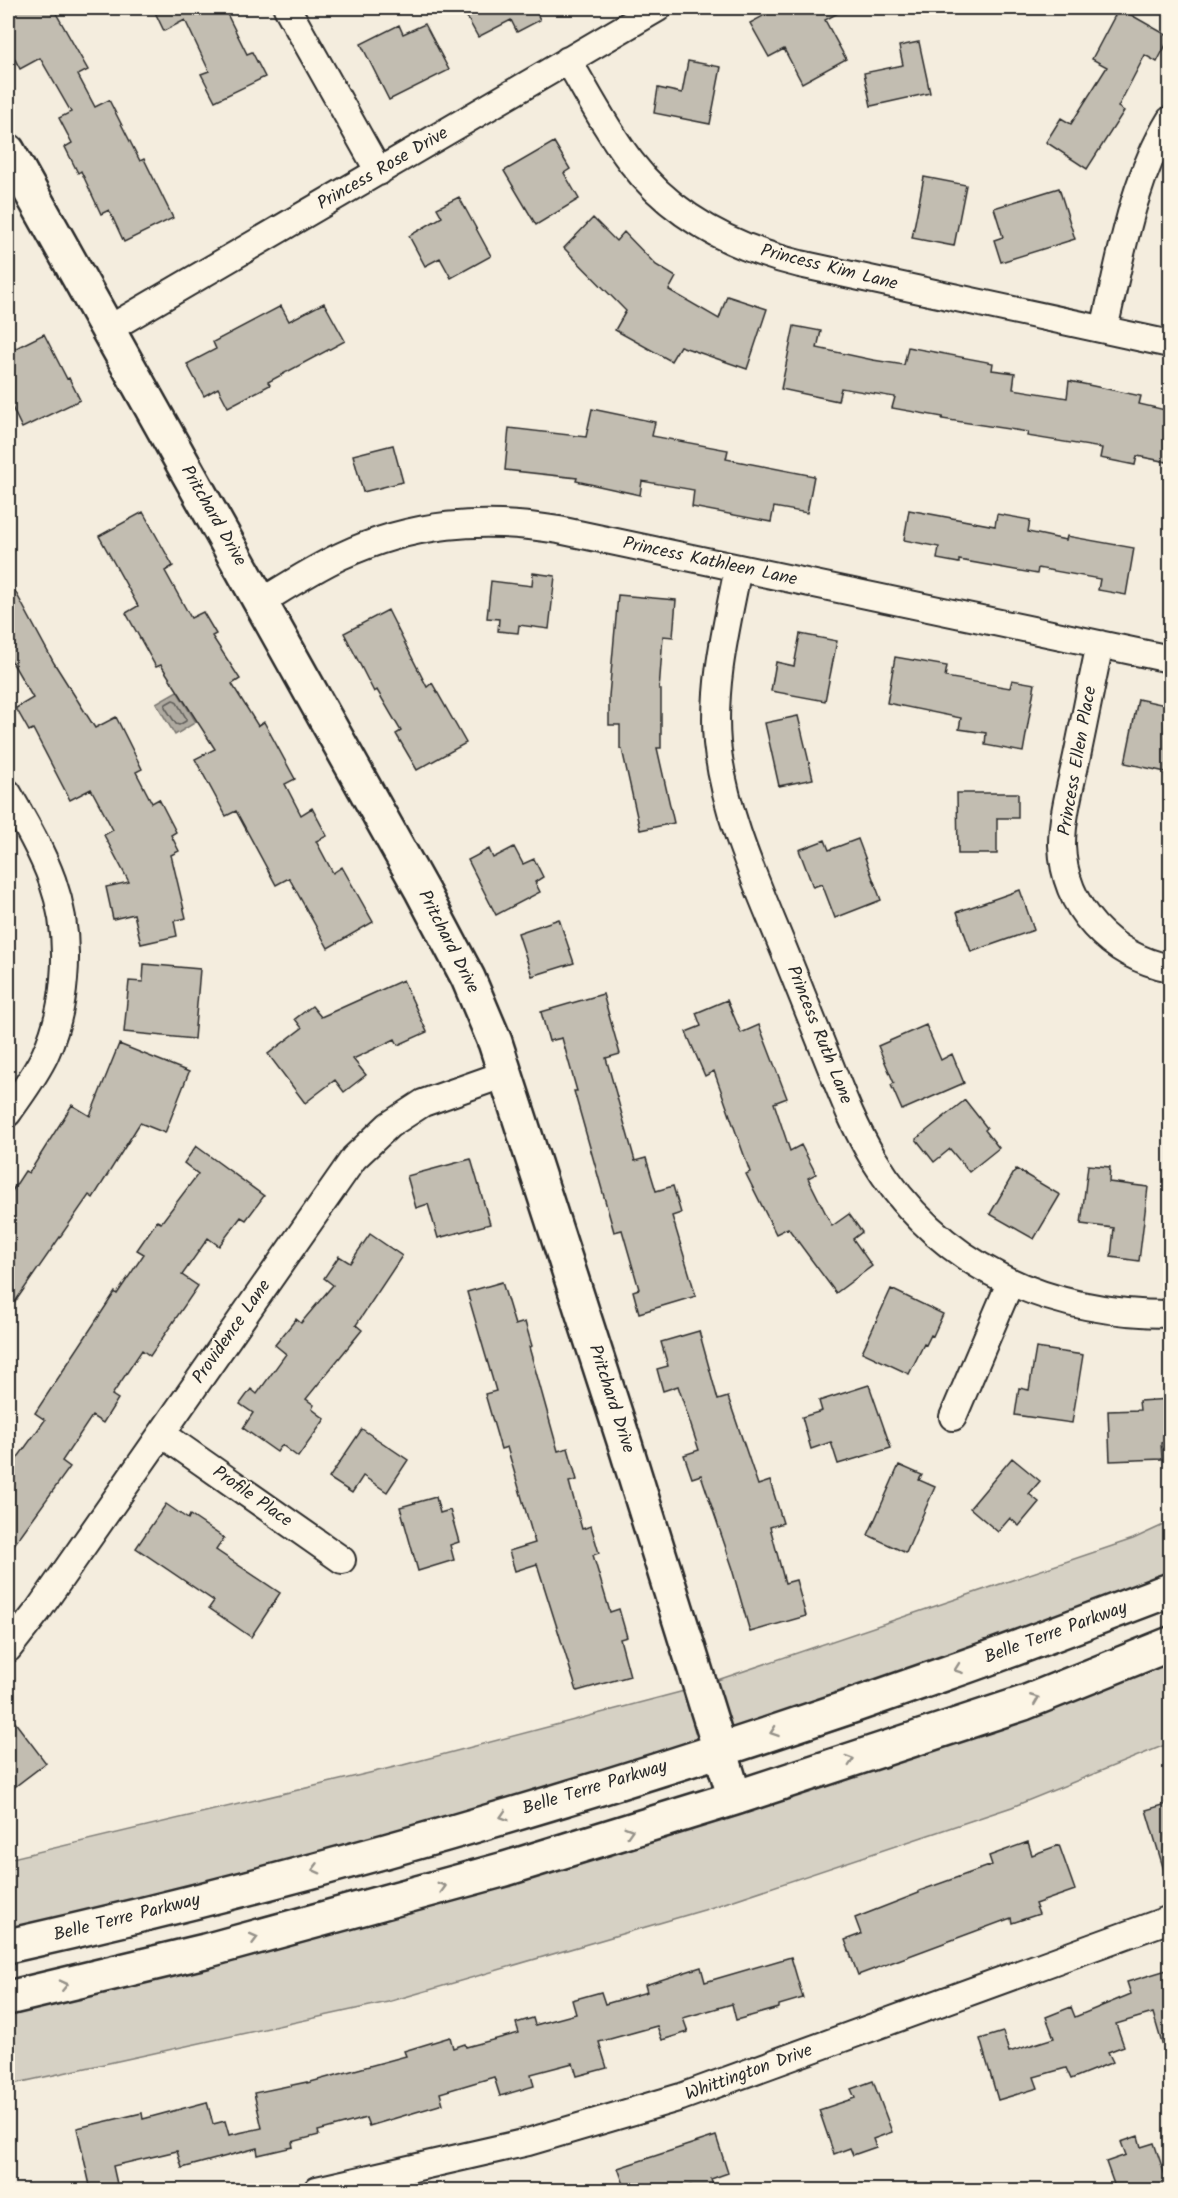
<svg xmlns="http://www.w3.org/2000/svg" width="1178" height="2198" font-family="Kalam,sans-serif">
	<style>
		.green { fill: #d6d1c4; stroke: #807e78; stroke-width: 1.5 }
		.water { fill: #afaaa0; stroke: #7a7771; stroke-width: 1.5 }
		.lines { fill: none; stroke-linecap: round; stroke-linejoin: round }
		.shore { stroke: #605e5a; stroke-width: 1.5 }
		.building { fill: #c2bdb1; stroke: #2b2b2b; stroke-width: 1.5 }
		.street-casing { stroke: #2b2b2b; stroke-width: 30 }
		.secondary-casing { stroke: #2b2b2b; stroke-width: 38 }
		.street { stroke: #fcf5e5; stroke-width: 26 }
		.secondary { stroke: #fcf5e5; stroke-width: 33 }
		.oneway { stroke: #949088 }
		.labels { text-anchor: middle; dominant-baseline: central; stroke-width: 4.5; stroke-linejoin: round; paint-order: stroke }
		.street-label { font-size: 18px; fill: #2b2b2b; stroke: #fcf5e5 }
	</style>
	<rect width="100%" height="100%" fill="#f4edde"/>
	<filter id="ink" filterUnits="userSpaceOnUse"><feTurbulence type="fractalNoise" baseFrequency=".0167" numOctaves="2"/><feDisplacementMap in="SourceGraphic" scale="12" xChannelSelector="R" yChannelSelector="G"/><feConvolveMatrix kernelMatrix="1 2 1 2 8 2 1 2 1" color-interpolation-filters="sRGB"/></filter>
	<g filter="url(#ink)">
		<path class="green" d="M1170,1522V1579L971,1653L407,1833L8,1933V1859L403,1765L688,1690L1133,1539Z
			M1170,1659V1743L1012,1807L704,1910L388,2002L8,2085V2012Z"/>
		<path class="water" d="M177,691L196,722L175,735L156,703Z"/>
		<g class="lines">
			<path class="shore" d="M173,700L176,701L186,718V721L179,725L176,724L165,707L166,704Z"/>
		</g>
		<path class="building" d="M8,8H53L88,70L78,75L95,107L109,100L140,161L144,159L173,218L124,242L109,210L101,214L81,171L78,173L65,147L72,143L59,118L71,112L40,58L20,69L8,46Z
			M153,8H224L247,54L252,52L265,77L215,101L201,74L209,71L185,20L164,31Z
			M462,8H535L540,20L517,32L511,20L478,37Z
			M778,8H847L825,20L846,59L802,83L784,49L769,57L750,23Z
			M1119,8L1170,37L1157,62L1145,55L1118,107L1124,111L1087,169L1046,142L1061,118L1071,124L1107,67L1092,59Z
			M425,24L449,70L389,100L361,44L399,25L403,34Z
			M919,42L930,93L871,106L864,73L903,65L899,46Z
			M688,61L721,67L710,124L654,113L658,88L682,93Z
			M554,142L570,169L564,173L579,199L536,225L504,171Z
			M924,177L966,185L954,246L912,238Z
			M1059,188L1075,239L1001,262L994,240L1003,237L994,208Z
			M459,197L491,256L451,278L440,258L425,266L409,236L442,217L437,208Z
			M593,218L616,241L624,232L656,265L676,277L669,290L719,319L727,296L767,309L747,369L680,346L671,361L615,330L626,311L564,248Z
			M324,303L345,341L268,382L270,385L228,407L218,388L204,396L187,364L216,349L213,342L281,306L289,321Z
			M794,326L821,331L817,348L873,360L904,365L908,347L993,363L992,370L1015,373L1013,389L1067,398L1069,381L1141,396L1139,404L1170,411V446L1167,462L1137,456L1135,465L1100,458L1102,448L1027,436L1028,432L942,419L943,417L892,408L895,397L841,388L838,401L781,389Z
			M44,334L67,379L69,378L80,400L22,428L8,399V352Z
			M592,409L655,422L652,436L728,450L726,459L814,476L807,513L774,507L771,522L692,507L694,490L642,481L640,495L576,481L577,478L505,470L509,428L586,437Z
			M393,445L403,482L363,492L353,455Z
			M909,510L995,526L997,514L1030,520L1028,532L1066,540L1067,536L1134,548L1126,595L1098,590L1100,579L1038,568L1037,574L959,560V563L937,559L939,547L904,540Z
			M143,512L173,566L165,571L191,618L203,612L216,634L212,636L240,679L232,684L258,726L264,722L295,779L285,784L301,815L312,808L327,836L316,841L333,873L342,867L373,922L328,948L289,878L276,885L236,811L226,816L195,759L215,749L161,665L156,667L126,613L138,606L99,536Z
			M533,573L555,576L549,629L519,625L518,633L498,631L499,619L487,618L491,581L532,586Z
			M8,578L54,663L95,728L116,717L142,769L136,772L152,803L159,799L176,832L171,835L179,851L171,855L186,918L174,921L177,936L141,944L134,914L113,919L106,887L129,882L104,835L113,830L91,789L70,800L33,729L29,731L16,708L33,698L8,655Z
			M618,595L676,600L673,637L663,636L659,690H661V748H657L674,823L640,830L622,749H620V725H609V696Z
			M388,610L427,687L432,683L466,743L417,770L396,734L401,731L377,690L374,692L344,633Z
			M800,634L837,641L825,701L771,691L776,662L794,666Z
			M895,657L947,666L945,677L1010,688L1012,680L1035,684L1023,752L985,745L986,733L959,729L961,718L887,703Z
			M1138,699L1170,706V773L1125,763Z
			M798,716L813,779L779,786L765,723Z
			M957,793H1018V818H997V854H958Z
			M858,839L881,900L835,918L822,884L813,887L799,850L825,840L829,850Z
			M514,847L523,864L534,859L543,877L535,882L540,892L496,915L468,860L489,849L493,858Z
			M1020,890L1034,930L971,952L957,912Z
			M559,919L574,963L532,976L518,933Z
			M144,964L200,969L194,1039L124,1032L129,981L143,982Z
			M403,980L427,1032L398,1045L395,1039L353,1059L366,1075L344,1092L335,1080L305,1103L268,1054L302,1028L295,1019L312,1006L321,1017Z
			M603,994L620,1054L606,1058L635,1161L646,1158L656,1191L673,1186L681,1213L672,1216L696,1296L639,1313L633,1291L639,1289L622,1230L614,1232L574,1091H577L562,1038L549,1041L541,1012Z
			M727,1000L741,1033L759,1025L787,1098L774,1103L790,1151L801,1145L816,1174L808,1178L832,1226L849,1214L862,1232L853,1239L872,1266L836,1293L788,1228L776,1234L746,1174L750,1172L714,1071L705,1076L686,1032L701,1026L696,1013Z
			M926,1025L941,1060L952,1054L964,1083L902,1110L891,1085L894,1083L878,1046Z
			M119,1044L189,1072L165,1133L140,1123L93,1198L89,1195L8,1312V1197L25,1171L29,1173L72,1105L90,1116Z
			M965,1100L987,1128L985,1130L999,1148L969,1172L950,1149L934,1162L916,1139Z
			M196,1146L264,1196L246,1220L241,1217L219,1246L208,1238L182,1275L198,1286L150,1356L142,1350L112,1395L118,1399L103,1423L92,1416L62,1461L70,1467L8,1553V1471L45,1420L35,1413L115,1292L117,1294L144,1254L137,1250L157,1221L161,1223L198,1174L184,1163Z
			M471,1159L490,1224L438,1238L428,1204L416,1208L407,1176Z
			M1088,1165L1110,1167L1109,1182L1148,1187L1139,1261L1111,1257L1114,1228L1081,1224Z
			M1016,1169L1060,1195L1034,1239L990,1214Z
			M370,1234L402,1256L356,1325L362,1330L306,1399L314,1405L312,1409L325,1419L298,1457L282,1445L277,1452L243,1428L253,1413L240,1404L251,1389L257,1394L286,1354L275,1345L296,1319L301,1323L333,1285L324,1278L339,1256L350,1263Z
			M502,1282L515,1325L525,1322L532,1346L529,1347L558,1451L568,1448L577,1480L569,1482L582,1529L591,1526L599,1553L593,1555L610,1612L619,1609L627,1637L620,1639L630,1676L577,1691L537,1564L515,1571L509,1551L535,1543L507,1447L501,1449L485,1394L496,1391L467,1292Z
			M891,1289L943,1314L933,1336L931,1335L926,1345L924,1344L909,1374L862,1352Z
			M699,1331L718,1400L728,1397L758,1485L770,1481L783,1523L770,1527L785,1583L796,1580L806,1616L750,1632L732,1569H733L701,1475L692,1478L684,1455L699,1450L678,1386L663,1391L657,1369L668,1366L661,1342Z
			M1036,1348L1083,1355L1072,1423L1015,1415L1019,1388L1029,1390Z
			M869,1385L891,1448L838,1464L831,1442L811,1449L802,1417L822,1411L819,1401Z
			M1170,1399V1442L1161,1443L1162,1459L1110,1461L1108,1411L1140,1410L1139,1401Z
			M362,1429L408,1460L387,1492L363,1476L352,1493L329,1478Z
			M1012,1458L1040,1481L1029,1494L1039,1502L1019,1526L1010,1518L998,1532L970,1508Z
			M899,1465L922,1475L919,1480L935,1487L906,1553L868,1535Z
			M436,1497L440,1513L450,1510L459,1542L450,1545L454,1560L418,1571L400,1507Z
			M166,1504L188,1519L190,1515L224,1538L216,1550L280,1593L251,1637L209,1608L214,1601L136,1548Z
			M8,1713L46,1763L8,1792Z
			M1170,1803V1876L1166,1877L1146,1810Z
			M1028,1842L1032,1855L1059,1845L1075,1890L1035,1904L1039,1914L1012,1923L1011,1918L858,1975L845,1940L861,1934L855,1918L919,1893V1891L992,1865L989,1856Z
			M791,1957L803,1998L779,2005V2008L736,2020L732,2004L683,2018L688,2032L662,2040L657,2026L599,2042L607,2068L577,2076L573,2063L531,2074L534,2086L500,2096L494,2077L440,2093L443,2104L369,2126L366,2118L318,2131L319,2135L292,2142L293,2147L258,2155L257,2148L182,2168L177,2151L113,2166L117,2184L91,2190L77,2128L142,2113L143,2119L207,2102L213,2124L225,2121L229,2135L262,2128L254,2093L307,2082V2083L406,2056L404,2051L450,2037L453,2048L465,2044L466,2047L519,2033L516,2023L533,2018L535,2025L576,2014L572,2000L601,1992L605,2004L647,1992L645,1985L701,1967L705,1982Z
			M1170,1969V2056L1166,2057L1153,2013L1116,2024L1124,2046L1108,2052L1113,2062L1071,2079L1066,2068L1034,2077L1038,2088L998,2100L980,2039L1003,2032L1009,2052L1054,2038L1046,2017L1071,2007L1075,2017L1131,1994L1127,1982Z
			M873,2081L892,2132L873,2139L876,2147L853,2155L850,2148L834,2154L819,2110L855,2098L851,2089Z
			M716,2136L728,2173L711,2179L714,2190H692L691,2186L676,2190H626L618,2168Z
			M1138,2136L1141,2147L1154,2143L1170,2190H1116L1106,2162L1126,2155L1121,2142Z"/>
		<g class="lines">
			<g class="street-casing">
				<path id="street" d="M287,8L379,172
					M568,60C588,94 607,131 631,162C673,217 734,248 800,264L1170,344
					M1104,329C1121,258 1131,184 1170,120
					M107,330L658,8
					M738,568C727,625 712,684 717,743C725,820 762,894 790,965C804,1000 818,1035 832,1070C844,1100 856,1130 873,1158C939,1267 1047,1314 1170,1314
					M261,602C287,586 313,569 341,556C412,523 482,517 559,530L1170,659
					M1100,644C1092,681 1085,718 1077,756C1071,785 1062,816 1062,845C1064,909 1111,956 1170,968
					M8,793C45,857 71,902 64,979C62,1005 56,1031 45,1055C35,1076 21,1094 8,1113
					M953,1417L1010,1283
					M162,1434L342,1560
					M8,1649L37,1612L354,1158L389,1125L423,1103L505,1074
					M317,2190L528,2142L681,2097L1170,1919"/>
			</g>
			<g class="secondary-casing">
				<path id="secondary" d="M8,151L422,891L468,978L495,1042L624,1441L735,1798
					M8,1946C325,1875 640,1782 947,1673C1022,1647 1096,1618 1170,1590
					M8,1998L205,1951L505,1869L735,1798L1024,1703L1170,1644"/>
			</g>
			<use href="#street" class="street"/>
			<use href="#secondary" class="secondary"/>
		</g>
		<defs><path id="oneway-chevron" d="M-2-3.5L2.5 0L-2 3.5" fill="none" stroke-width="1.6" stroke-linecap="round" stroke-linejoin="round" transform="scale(1.5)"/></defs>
		<g class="oneway">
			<use href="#oneway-chevron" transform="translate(958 1669) rotate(160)"/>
			<use href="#oneway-chevron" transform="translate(1035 1699) rotate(-22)"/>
			<use href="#oneway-chevron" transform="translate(774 1732) rotate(161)"/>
			<use href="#oneway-chevron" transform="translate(850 1760) rotate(-18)"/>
			<use href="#oneway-chevron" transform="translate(504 1816) rotate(163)"/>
			<use href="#oneway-chevron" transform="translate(629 1831) rotate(-17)"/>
			<use href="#oneway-chevron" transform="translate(316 1869) rotate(165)"/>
			<use href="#oneway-chevron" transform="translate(442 1887) rotate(-16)"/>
			<use href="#oneway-chevron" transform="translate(254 1938) rotate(-15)"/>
			<use href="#oneway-chevron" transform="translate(64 1985) rotate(-13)"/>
		</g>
	</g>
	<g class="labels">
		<g class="street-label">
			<text transform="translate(383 169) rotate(-30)">Princess Rose Drive</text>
			<text transform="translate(829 268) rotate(14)">Princess Kim Lane</text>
			<text transform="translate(213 516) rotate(60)">Pritchard Drive</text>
			<text transform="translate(710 562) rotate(12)">Princess Kathleen Lane</text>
			<text transform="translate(1078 761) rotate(-80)">Princess Ellen Place</text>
			<text transform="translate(448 942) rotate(63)">Pritchard Drive</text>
			<text transform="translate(819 1035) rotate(68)">Princess Ruth Lane</text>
			<text transform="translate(232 1332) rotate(-55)">Providence Lane</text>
			<text transform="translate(611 1399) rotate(72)">Pritchard Drive</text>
			<text transform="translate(252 1497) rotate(35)">Profile Place</text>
			<text transform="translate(1056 1633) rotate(-20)">Belle Terre Parkway</text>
			<text transform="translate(595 1788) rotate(-17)">Belle Terre Parkway</text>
			<text transform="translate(127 1918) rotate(-14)">Belle Terre Parkway</text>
			<text transform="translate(749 2073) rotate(-20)">Whittington Drive</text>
		</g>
	</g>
	<rect width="1178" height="2198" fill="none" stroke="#fcf5e5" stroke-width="30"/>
	<rect x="15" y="15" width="1148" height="2168" fill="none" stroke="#2b2b2b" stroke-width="2" filter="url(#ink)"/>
</svg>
